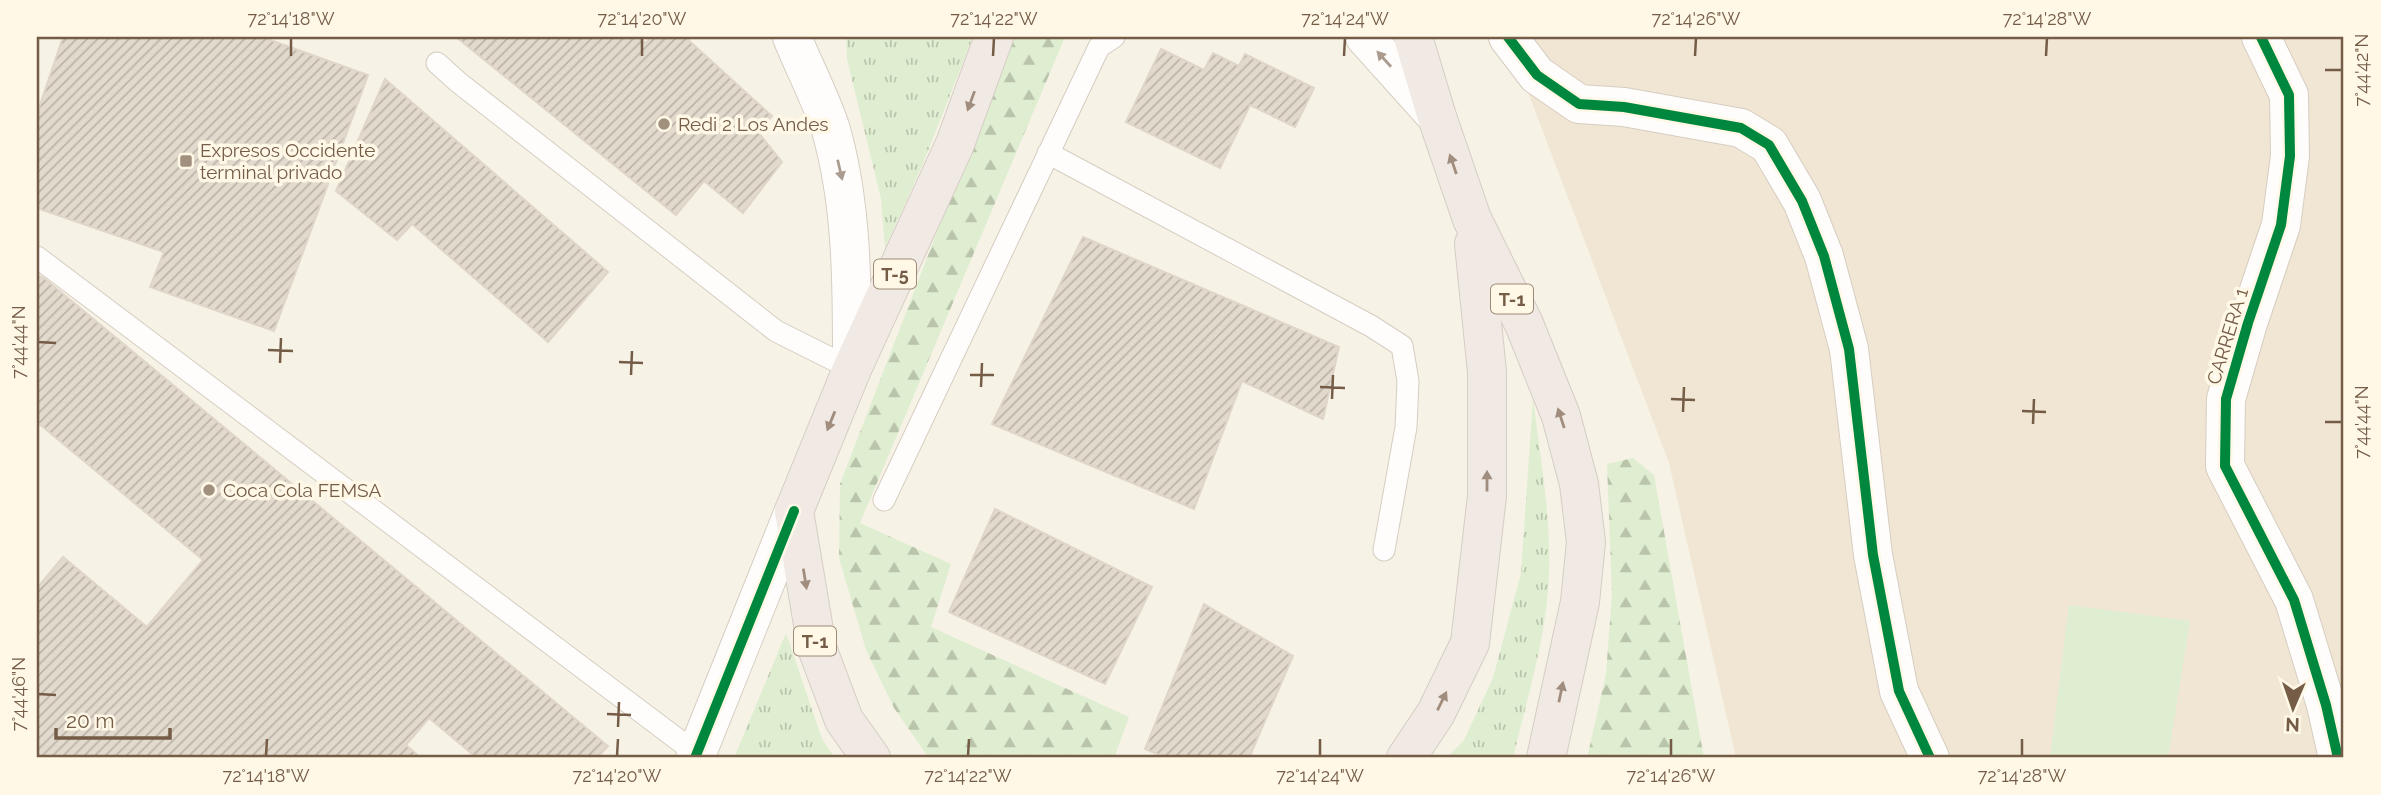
<svg xmlns="http://www.w3.org/2000/svg" width="2381" height="795" font-family="Raleway,sans-serif">
	<style>
		.residential { fill: #f0e6d3 }
		.grass { fill: url(#grass-tufts) }
		.forest { fill: url(#forest-firs) }
		.pitch { fill: #dfeed1 }
		.building { fill: url(#building-hatch); stroke: #dfd5c9; stroke-width: 2 }
		.lines { fill: none; stroke-linecap: round; stroke-linejoin: round }
		.lane-casing { stroke: #d6cdc2; stroke-width: 23 }
		.street-casing { stroke: #d6cdc2; stroke-width: 40 }
		.secondary-casing { stroke: #d7cec3; stroke-width: 40 }
		.highway-casing { stroke: #d5cdc4; stroke-width: 40 }
		.lane { stroke: #fefdfb; stroke-width: 21 }
		.street { stroke: #fefdfb; stroke-width: 38 }
		.secondary { stroke: #fefdfb; stroke-width: 38 }
		.highway { stroke: #f1e9e3; stroke-width: 38 }
		.cycleway-casing { stroke: #fff8e7; stroke-width: 15 }
		.cycleway { stroke: #00873e; stroke-width: 10 }
		.oneway { fill: #ab9c8f }
		.oneway2 { fill: #a08d7e }
		.ticks { fill: none; stroke: #745c47; stroke-width: 2.5 }
		.poi-dot { fill: #a2907f; stroke: #fff8e7; stroke-width: 2.5 }
		.labels { text-anchor: middle; dominant-baseline: central; stroke-width: 7; stroke-linejoin: round; paint-order: stroke }
		.shield { fill: #fff8e7; stroke: #9e8b77; stroke-width: 2 }
		.shield-label { font-size: 18px; font-weight: bold; fill: #745c47 }
		.poi-label { font-size: 19px; fill: #745c47; stroke: #fff8e7; text-anchor: start }
		.street-label { font-size: 19px; fill: #745c47; stroke: #fff8e7 }
		.neatline { fill: none; stroke: #745c47; stroke-width: 2.5 }
		.ticks-label { font-size: 18px; text-anchor: middle; fill: #745c47 }
	</style>
	<defs>
		<pattern id="grass-tufts" width="24" height="20" patternUnits="userSpaceOnUse" patternTransform="scale(1.75)"><rect width="24" height="20" fill="#dfeed1"/><path d="M3 7l-1-3M5 7V3M7 7l1-3M15 17l-1-3M17 17v-4M19 17l1-3" fill="none" stroke="#b9c4ab"/></pattern>
		<pattern id="forest-firs" width="22" height="20" patternUnits="userSpaceOnUse" patternTransform="scale(1.75)"><rect width="22" height="20" fill="#dfeed1"/><path d="M5 1l3.5 6h-7zM16 11l3.5 6h-7z" fill="#b9c4ab"/></pattern>
		<pattern id="building-hatch" width="6" height="6" patternUnits="userSpaceOnUse" patternTransform="scale(1.75)"><rect width="6" height="6" fill="#e3dace"/><path d="M-1 1l2-2M0 6l6-6M5 7l2-2" fill="none" stroke="#bdb4a9"/></pattern>
	</defs>
	<rect width="100%" height="100%" fill="#f7f2e6"/>
	<path class="residential" d="M1507,37H2344V758H1736L1669,463Z"/>
	<path class="grass" d="M846,37H973L922,166L885,248L881,199L847,59Z
		M1533,398C1540,456 1551,515 1549,574C1547,636 1527,698 1513,758H1447L1464,740L1493,678L1521,573Z
		M786,633L822,739L835,758H734Z"/>
	<path class="forest" d="M1012,37H1065L860,523L951,564L931,627L1129,717L1114,758H929L894,708L866,650L839,558L840,484Z
		M1633,458L1654,475L1704,758H1587L1606,674L1612,594L1607,464Z"/>
	<path class="pitch" d="M2069,605L2190,621L2168,758H2050Z"/>
	<path class="building" d="M63,37H262L368,75L274,331L150,287L164,252L37,208V114Z
		M456,37H638L646,43L651,37H685L772,116L758,132L782,162L743,213L704,181L676,215Z
		M1161,49L1204,70L1213,53L1239,66L1245,54L1314,88L1295,127L1250,105L1220,168L1126,122Z
		M385,79L608,272L548,342L412,224L397,240L336,191Z
		M1083,237L1339,347L1323,419L1242,381L1194,509L992,424Z
		M37,275L44,278L608,746L597,758H477L429,718L406,745L421,758H37V588L63,557L147,627L203,560L37,422Z
		M995,509L1152,587L1105,684L949,612Z
		M1204,604L1293,656L1249,758H1167L1145,749Z"/>
	<g class="lines">
		<g class="lane-casing">
			<path id="lane" d="M437,63L458,82L776,331L852,369
				M1048,153L1371,326L1402,346L1408,381L1406,427L1384,550
				M37,257L697,754
				M884,500L1099,47L1114,37"/>
		</g>
		<g class="street-casing">
			<path id="street" d="M1508,37L1537,75L1579,104L1624,107L1741,128L1769,145L1802,201L1824,256L1849,349L1873,555L1899,691L1930,758
				M2261,37L2289,95L2290,156L2281,225L2248,323L2226,399L2225,466L2294,600L2326,705L2338,758"/>
		</g>
		<g class="secondary-casing">
			<path id="secondary" d="M792,37C804,67 821,99 831,130C853,208 852,289 852,369
				M1365,37L1437,117
				M695,758L794,511"/>
		</g>
		<g class="highway-casing">
			<path id="highway" d="M1413,37L1437,117L1472,219L1524,324L1561,416L1579,484L1586,542L1580,602L1546,758
				M871,758L844,720L817,648L794,511L852,369L955,144L994,37
				M1406,758L1436,713L1470,643L1487,496V372L1474,244"/>
		</g>
		<use href="#lane" class="lane"/>
		<use href="#street" class="street"/>
		<use href="#secondary" class="secondary"/>
		<use href="#highway" class="highway"/>
		<g class="cycleway-casing">
			<path id="cycleway" d="M1508,37L1537,75L1579,104L1624,107L1741,128L1769,145L1802,201L1824,256L1849,349L1873,555L1899,691L1930,758
				M2261,37L2289,95L2290,156L2281,225L2248,323L2226,399L2225,466L2294,600L2326,705L2338,758
				M695,758L794,511"/>
		</g>
		<use href="#cycleway" class="cycleway"/>
	</g>
	<defs><path id="oneway-solid" d="M-6-.8H1V-3.2L6.5 0L1 3.2V.8H-6Z" transform="scale(1.75)"/></defs>
	<g class="oneway">
		<use href="#oneway-solid" transform="translate(1384 59) rotate(-132)"/>
		<use href="#oneway-solid" transform="translate(840 170) rotate(77)"/>
	</g>
	<g class="oneway2">
		<use href="#oneway-solid" transform="translate(971 101) rotate(110)"/>
		<use href="#oneway-solid" transform="translate(1453 164) rotate(-109)"/>
		<use href="#oneway-solid" transform="translate(1561 418) rotate(-108)"/>
		<use href="#oneway-solid" transform="translate(831 421) rotate(112)"/>
		<use href="#oneway-solid" transform="translate(1487 481) rotate(-90)"/>
		<use href="#oneway-solid" transform="translate(805 579) rotate(81)"/>
		<use href="#oneway-solid" transform="translate(1561 692) rotate(-78)"/>
		<use href="#oneway-solid" transform="translate(1442 701) rotate(-64)"/>
	</g>
	<path class="ticks" d="M291,56V38M642,56V38M993,56L994,38M1344,56L1345,38M1695,56L1696,38M2046,56L2047,38M2325,70H2342M38,342L56,343M268,350L293,351M619,362L643,363M280,363L281,338M631,375L632,351M970,375H994M981,387L982,363M1320,387L1345,388M1332,399L1333,375M1671,399L1695,400M2022,411L2046,412M1683,412L1684,387M2325,422H2342M2033,424L2034,399M38,694L56,695M607,714L631,715M618,727L619,702M266,756L267,739M617,756L618,739M968,756L969,739M1320,756V739M1671,756V739M2022,756V739"/>
	<g class="poi-dot">
		<circle cx="664" cy="124" r="7"/>
		<rect x="179" y="154" width="14" height="14" rx="3.5"/>
		<circle cx="209" cy="490" r="7"/>
	</g>
	<g class="labels">
		<g class="shield">
			<rect x="874" y="259.5" width="42" height="29" rx="5"/>
			<rect x="1491" y="284.5" width="42" height="29" rx="5"/>
			<rect x="794" y="626.5" width="42" height="29" rx="5"/>
		</g>
		<g class="shield-label">
			<text x="895" y="274">T-5</text>
			<text x="1512" y="299">T-1</text>
			<text x="815" y="641">T-1</text>
		</g>
		<g class="poi-label">
			<text x="678" y="124">Redi 2 Los Andes</text>
			<text x="200" y="150">Expresos Occidente<tspan x="200" dy="22">terminal privado</tspan></text>
			<text x="223" y="490">Coca Cola FEMSA</text>
		</g>
		<g class="street-label">
			<text transform="translate(2227 336) rotate(-73)">CARRERA 1</text>
		</g>
	</g>
	<rect width="2381" height="795" fill="none" stroke="#fff8e7" stroke-width="77"/>
	<g transform="translate(2293 708) rotate(182)" stroke="#fff8e7" stroke-width="5" paint-order="stroke">
	<path d="M0-5L12 26L0 18L-12 26Z" fill="#745c47"/>
	<text y="-10" font-size="19" font-weight="bold" text-anchor="middle" fill="#745c47">N</text>
	</g>
	<path d="M56 728v10h114v-10" fill="none" stroke="#745c47" stroke-width="3.5"/>
	<text x="66" y="728" font-size="21" fill="#745c47" stroke="#fff8e7" stroke-width="5" paint-order="stroke">20 m</text>
	<rect x="38" y="38" width="2304" height="718" class="neatline"/>
	<g class="ticks-label">
		<text x="291" y="25">72°14'18"W</text>
		<text x="642" y="25">72°14'20"W</text>
		<text x="994" y="25">72°14'22"W</text>
		<text x="1345" y="25">72°14'24"W</text>
		<text x="1696" y="25">72°14'26"W</text>
		<text x="2047" y="25">72°14'28"W</text>
		<text transform="translate(2362 70) rotate(-90)" y="6">7°44'42"N</text>
		<text transform="translate(19 342) rotate(-90)" y="6">7°44'44"N</text>
		<text transform="translate(2362 422) rotate(-90)" y="6">7°44'44"N</text>
		<text transform="translate(19 694) rotate(-90)" y="6">7°44'46"N</text>
		<text x="266" y="782">72°14'18"W</text>
		<text x="617" y="782">72°14'20"W</text>
		<text x="968" y="782">72°14'22"W</text>
		<text x="1320" y="782">72°14'24"W</text>
		<text x="1671" y="782">72°14'26"W</text>
		<text x="2022" y="782">72°14'28"W</text>
	</g>
</svg>
